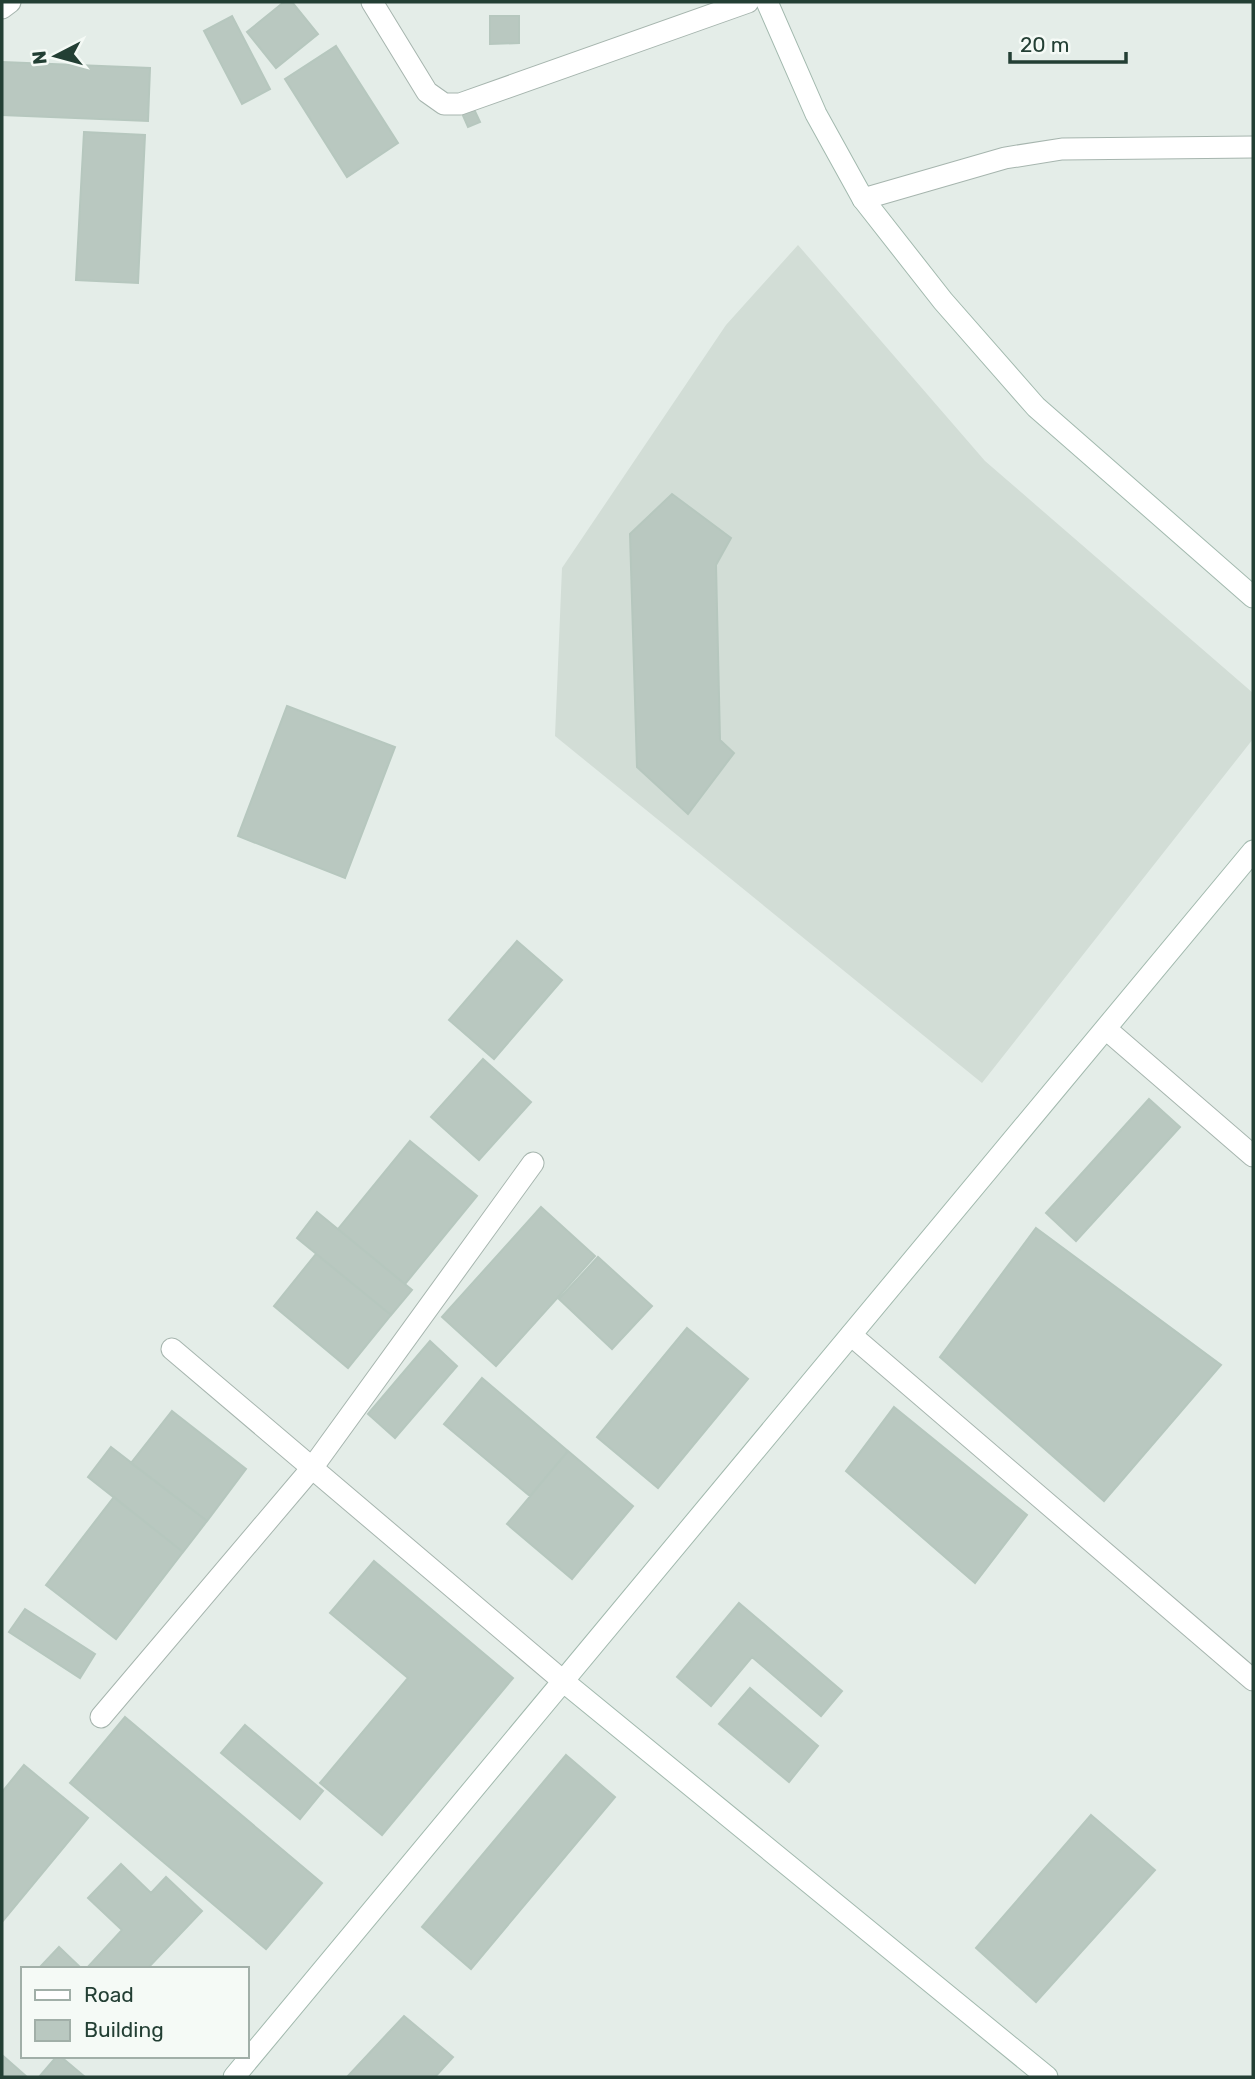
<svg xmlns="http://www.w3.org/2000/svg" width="1255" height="2079" font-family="Rubik,sans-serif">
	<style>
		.built { fill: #d2ddd6 }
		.building { fill: #b9c8c0; stroke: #b6c7be; stroke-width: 2 }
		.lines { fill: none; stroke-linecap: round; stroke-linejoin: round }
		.street-casing { stroke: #a6b5ae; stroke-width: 23 }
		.secondary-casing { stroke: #a2b9ae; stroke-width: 23 }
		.street { stroke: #fff; stroke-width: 21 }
		.secondary { stroke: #fff; stroke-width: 21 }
	</style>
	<rect width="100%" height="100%" fill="#e4ede8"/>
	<path class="built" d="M798,245L985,461L1253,693V739L982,1083L555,736L562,568L726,325Z"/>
	<path class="building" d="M284,2H292L318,34L276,68L247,32Z
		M232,16L270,89L242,104L204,31Z
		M490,16H519V43L490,44Z
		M336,46L398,143L347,177L285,79Z
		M2,62L150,68L148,121L2,115Z
		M472,105L480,122L468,127L461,111Z
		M84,132L145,135L138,283L76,280Z
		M672,494L731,538L716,565L720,740L734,753L688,814L637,767L630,534Z
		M287,706L395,747L345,878L238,836Z
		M517,941L562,980L494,1059L449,1020Z
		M483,1059L531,1102L479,1160L431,1117Z
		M1149,1099L1180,1127L1076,1241L1046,1213Z
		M410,1141L477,1196L405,1284L338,1229Z
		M541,1207L595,1256L496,1366L442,1317Z
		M317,1212L412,1290L391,1315L297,1238Z
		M1036,1228L1221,1365L1104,1501L940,1357Z
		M316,1254L391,1315L348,1368L274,1306Z
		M598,1257L652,1306L612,1349L559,1299Z
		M687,1328L748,1379L658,1488L597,1437Z
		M430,1341L457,1366L395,1438L368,1414Z
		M482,1378L568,1451L530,1496L444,1424Z
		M894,1407L1027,1515L975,1583L846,1471Z
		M172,1411L246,1469L207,1521L131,1463Z
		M111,1447L207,1521L183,1552L88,1477Z
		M568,1451L633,1506L572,1579L507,1524Z
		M114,1497L183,1552L116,1639L46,1585Z
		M374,1561L513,1678L382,1835L320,1783L408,1678L330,1613Z
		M739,1603L842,1691L821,1716L752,1657L711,1706L677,1677Z
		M25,1609L95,1654L80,1678L9,1632Z
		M750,1688L818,1746L789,1782L719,1724Z
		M125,1717L322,1883L266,1949L70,1783Z
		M245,1725L323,1791L300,1819L221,1753Z
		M566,1755L615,1797L471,1969L422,1927Z
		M24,1765L88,1818L2,1922V1792Z
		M1091,1815L1155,1870L1036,2002L976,1948Z
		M121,1864L151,1893L166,1877L202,1911L147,1969H86L122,1930L88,1898Z
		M59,1947L82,1969H44L41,1966Z
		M404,2016L453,2057L435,2077H347Z
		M2,2055L27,2077H2Z
		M57,2056H60L85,2077H39Z"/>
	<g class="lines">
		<g class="street-casing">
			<path id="street" d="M372,2L427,92L444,104H460L748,2
				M2,8L10,2
				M863,199L1005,158L1062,149L1253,147
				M1106,1029L1253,1156
				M851,1335L1253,1680
				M172,1349L563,1681
				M101,1717L312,1468L533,1163"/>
		</g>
		<g class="secondary-casing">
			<path id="secondary" d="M767,2L816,114L863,199L943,301L1036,407L1253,597
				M563,1681L1047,2077
				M234,2077L1253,851"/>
		</g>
		<use href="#street" class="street"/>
		<use href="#secondary" class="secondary"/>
	</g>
	<rect width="1255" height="2079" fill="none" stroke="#233f34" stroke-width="7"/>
	<rect x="21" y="1967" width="228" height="91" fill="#f5faf6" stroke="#a1afa8" stroke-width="2"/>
	<rect x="35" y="1990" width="35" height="10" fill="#ffffff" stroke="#a1afa8" stroke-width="2"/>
	<text x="84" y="2002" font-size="21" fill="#233f34">Road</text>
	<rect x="35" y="2020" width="35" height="21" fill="#b9c8c0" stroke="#a1afa8" stroke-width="2"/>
	<text x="84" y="2037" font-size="21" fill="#233f34">Building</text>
	<g transform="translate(56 56) rotate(264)" stroke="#f5faf6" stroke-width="5" paint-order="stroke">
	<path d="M0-5L12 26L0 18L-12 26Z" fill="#233f34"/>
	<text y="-10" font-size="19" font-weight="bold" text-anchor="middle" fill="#233f34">N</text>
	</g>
	<path d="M1010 52v10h116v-10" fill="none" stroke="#233f34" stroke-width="3.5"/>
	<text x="1020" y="52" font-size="21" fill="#233f34" stroke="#f5faf6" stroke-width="5" paint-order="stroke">20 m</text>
</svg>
